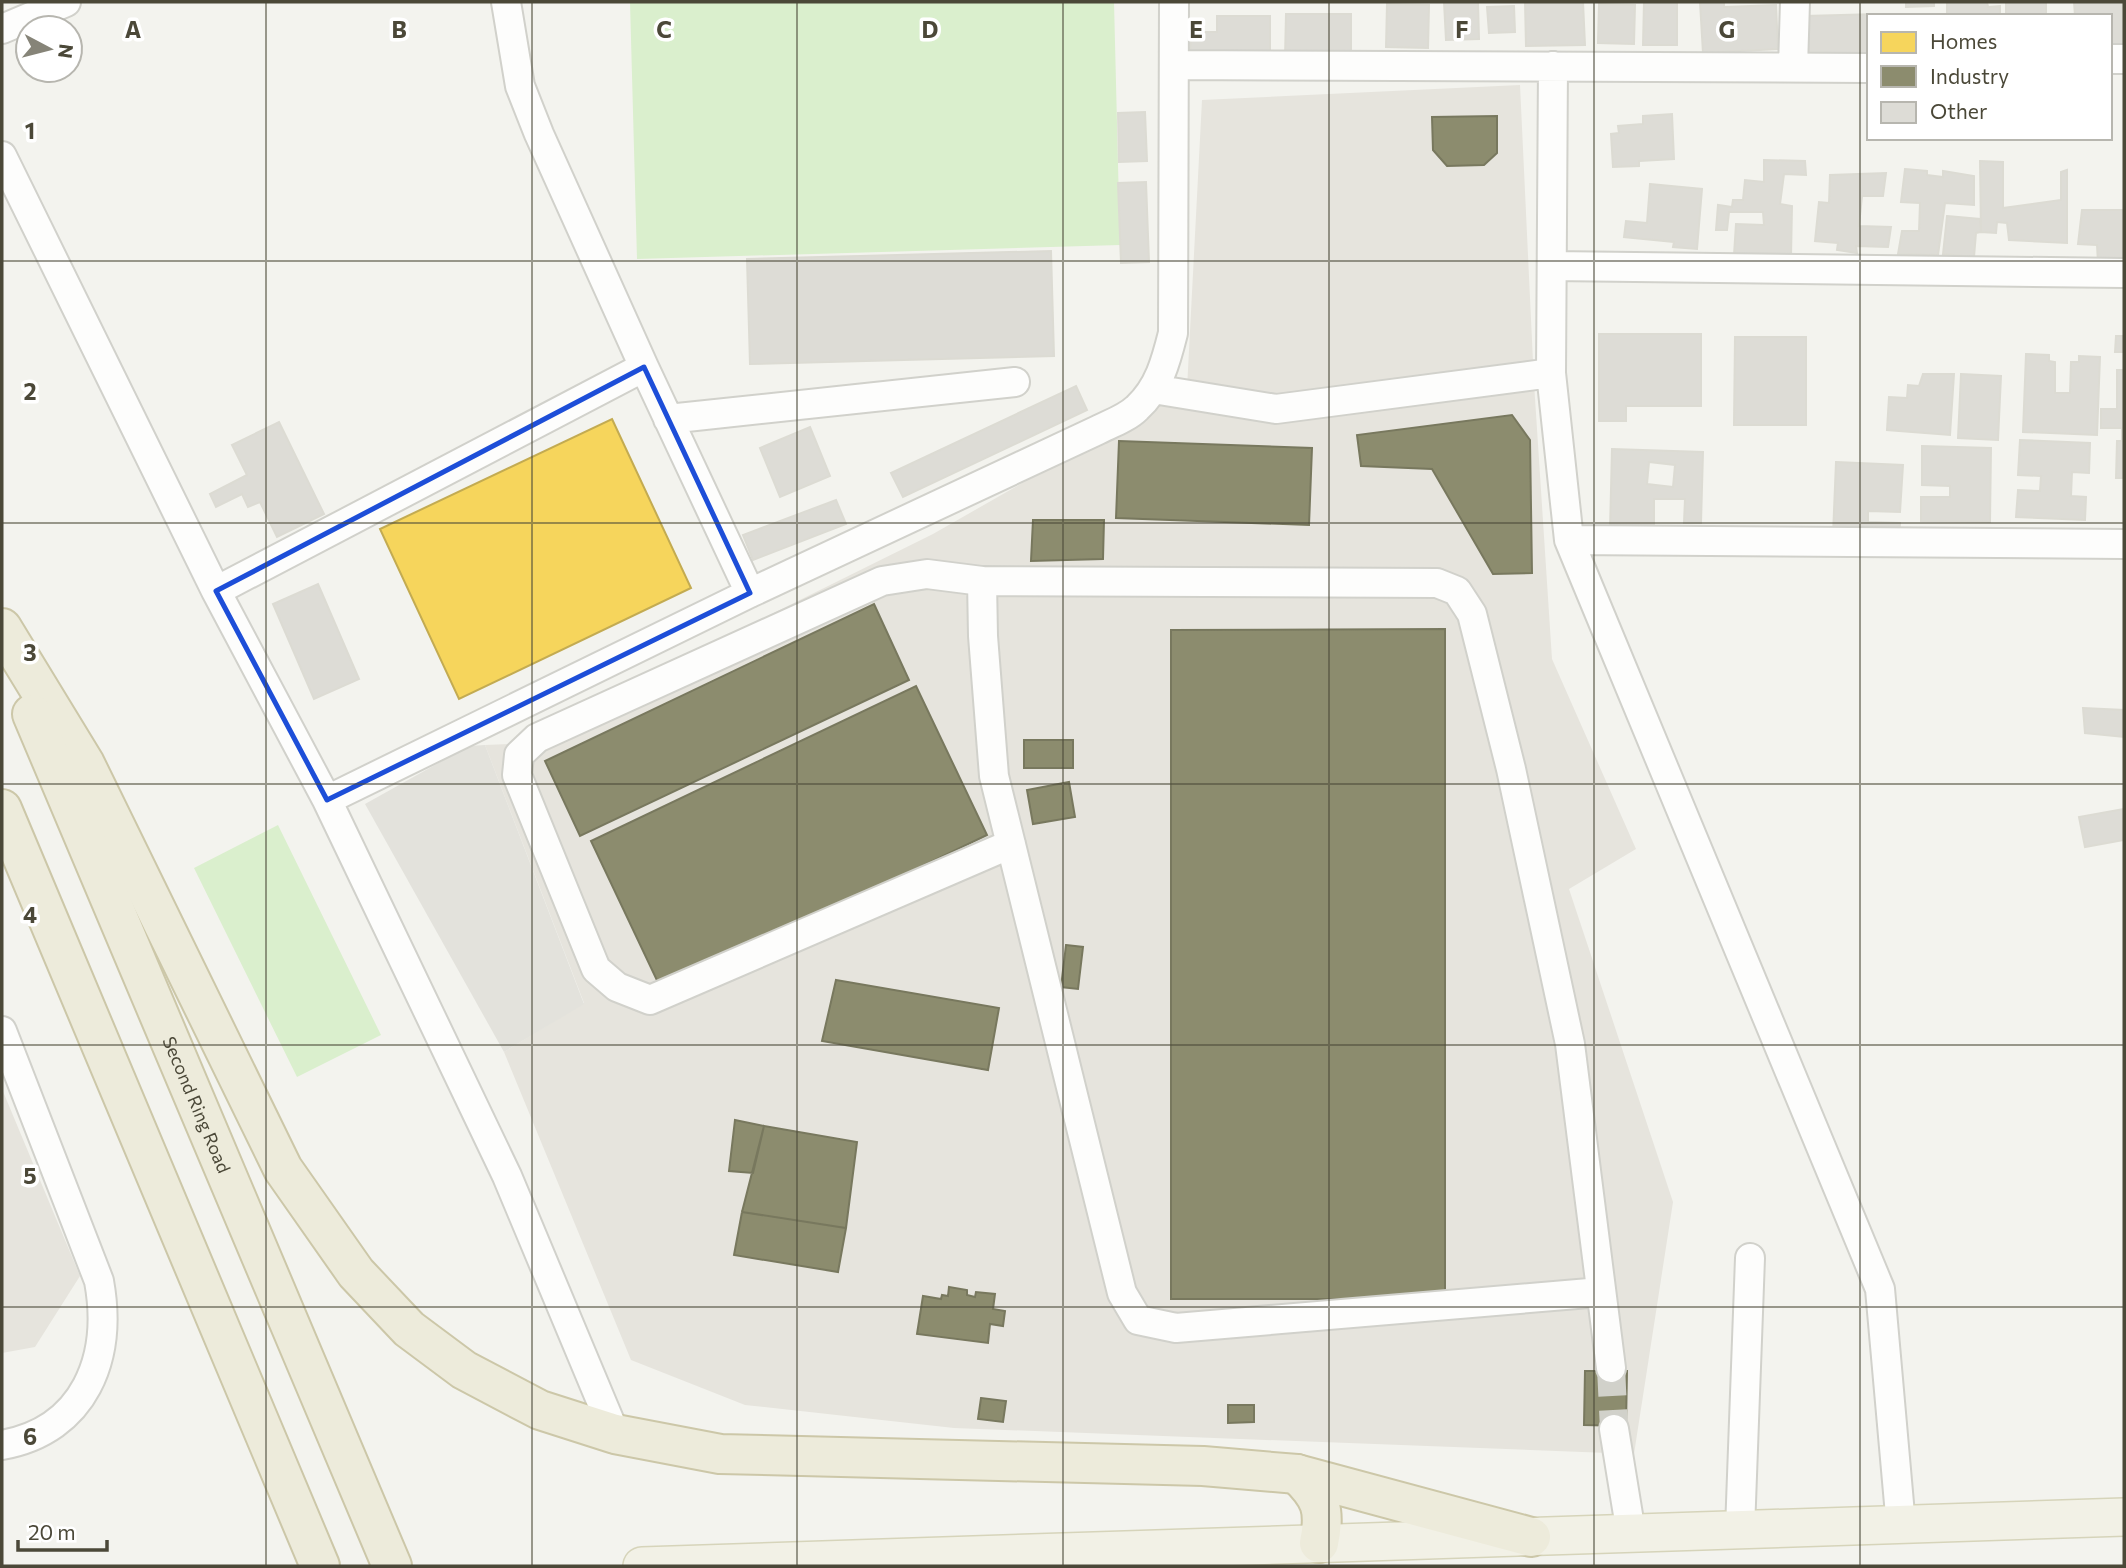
<svg xmlns="http://www.w3.org/2000/svg" width="2126" height="1568" font-family="Commissioner,sans-serif">
	<style>
		.industrial { fill: #e6e4dd }
		.green { fill: #daefcd }
		.parking { fill: #e3e2dc }
		.homes { fill: #f6d55c; stroke: #c3ab51; stroke-width: 2 }
		.industry { fill: #8c8c6e; stroke: #78785e; stroke-width: 2 }
		.building { fill: #dddcd6; stroke: #dcdbd3; stroke-width: 2; fill-rule: evenodd }
		.lines { fill: none; stroke-linecap: round; stroke-linejoin: round }
		.minor-tunnel { stroke: #d1d1ca; stroke-width: 28; stroke-dasharray: 28 14; stroke-linecap: butt }
		.minor-casing { stroke: #d1d1cb; stroke-width: 32 }
		.major-casing { stroke: #d6d4ba; stroke-width: 40 }
		.highway-casing { stroke: #ccc7a8; stroke-width: 42 }
		.minor { stroke: #fdfdfc; stroke-width: 28 }
		.major { stroke: #f2f1e6; stroke-width: 37 }
		.highway { stroke: #edebdb; stroke-width: 38 }
		.marked { fill: none; stroke: #1d4ed8; stroke-width: 5; stroke-linejoin: round }
		.grid { fill: none; stroke: #4b4838; stroke-width: 2; stroke-opacity: 0.55 }
		.labels { text-anchor: middle; dominant-baseline: central; stroke-width: 7; stroke-linejoin: round; paint-order: stroke }
		.street-label { font-size: 18px; fill: #4b4838; stroke: #fff }
		.grid-label { font-size: 23px; text-anchor: middle; font-weight: bold; fill: #4b4838; stroke: #fff; stroke-width: 7; stroke-linejoin: round; paint-order: stroke }
	</style>
	<rect width="100%" height="100%" fill="#f3f3ee"/>
	<path class="industrial" d="M1520,85L1534,383L1552,659L1636,849L1569,889L1673,1202L1634,1454L954,1428L745,1405L631,1360L504,1052L584,1003L485,745L509,744L933,534L1187,389L1202,100Z
		M2,1089L80,1276L35,1347L2,1353Z"/>
	<path class="green" d="M630,2H1114L1120,245L637,259Z
		M278,825L381,1035L297,1077L194,868Z"/>
	<path class="parking" d="M485,745L584,1004L504,1052L365,804L469,746Z"/>
	<path class="homes" d="M612,419L691,588L459,699L380,529Z"/>
	<path class="industry" d="M1497,116V153L1484,165L1447,166L1433,150L1432,117Z
		M1512,415L1530,440L1532,573L1493,574L1432,469L1361,466L1357,435Z
		M1119,441L1312,448L1309,525L1116,518Z
		M1033,520H1104L1103,559L1031,561Z
		M874,604L909,680L580,836L545,761Z
		M1445,629V1299H1171V630Z
		M916,686L987,835L662,991L591,841Z
		M1024,740H1073V768H1024Z
		M1069,782L1075,817L1033,824L1027,790Z
		M1066,945L1083,947L1078,989L1061,987Z
		M836,980L999,1008L988,1070L822,1041Z
		M735,1120L764,1126L753,1173L729,1171Z
		M764,1126L857,1142L846,1228L742,1212Z
		M742,1212L846,1228L838,1272L734,1255Z
		M949,1287L967,1290V1295L975,1297L976,1292L995,1294L993,1309L1005,1311L1003,1326L990,1324L988,1343L917,1334L923,1296L941,1299L942,1295L948,1296Z
		M1585,1371H1627L1626,1426L1584,1425Z
		M981,1398L1006,1401L1003,1422L978,1419Z
		M1228,1405H1254V1422L1228,1423Z"/>
	<path class="building" d="M1444,2H1478L1479,39L1446,40Z
		M1525,2H1583L1585,45L1526,46Z
		M1644,2H1677V45H1643Z
		M1700,2H1724V7L1776,5L1778,49L1703,53Z
		M1906,2H1934V6L1906,7Z
		M1947,2H1987L1988,7L2000,6V16H1947Z
		M2006,2H2046V16H2006Z
		M2074,2H2122L2124,57L2110,58V16H2075Z
		M1387,4L1429,5L1428,48L1386,47Z
		M1599,4L1635,5L1634,44L1598,43Z
		M1514,6L1515,32L1489,33L1487,7Z
		M1286,14H1351V58H1285Z
		M1878,14L1869,16V54L1806,55L1805,16Z
		M1217,16H1270V57L1190,55L1191,32H1217Z
		M1145,112L1147,161L1119,162L1118,113Z
		M1672,114L1674,159L1639,161V166L1613,167L1611,134L1619,133L1618,126L1643,124V116Z
		M1764,160L1805,161L1806,175L1784,174L1780,204L1792,206L1791,257L1734,255L1736,224L1764,225L1763,212H1729L1727,230H1716L1718,205L1732,207L1733,200H1743L1745,180L1764,182Z
		M1980,161L2003,162V208L2061,200V172L2067,170V243L2009,240L2007,223L1997,222L1996,233L1981,232Z
		M1905,169L1927,171V175L1943,177V171L1974,176V205L1945,203L1938,255L1898,254L1902,231H1919L1920,203L1901,202Z
		M1886,173L1883,196H1862L1859,226L1891,227L1888,247L1856,246L1857,253L1837,250L1838,243L1815,241L1819,202L1829,203L1830,175Z
		M1146,182L1149,262L1121,263L1118,183Z
		M1650,184L1702,189L1697,249L1673,247L1674,242L1624,237L1626,221L1647,223Z
		M2082,210H2124V264L2098,263L2097,245L2078,244Z
		M1947,216L1980,219L1981,232L1976,233L1974,257L1943,254Z
		M1051,251L1054,356L750,364L747,259Z
		M1599,334H1701V406H1626V421H1599Z
		M2116,336H2124V352H2115Z
		M1735,337H1806V425H1734Z
		M2026,354L2049,355V361L2055,362V393H2070L2071,362H2079V356L2100,357L2097,435L2023,432Z
		M2117,370H2124V478H2116L2117,441H2122V428H2101V409H2117Z
		M1923,374H1954L1950,435L1887,430L1889,397L1907,398L1908,385L1919,386Z
		M1961,374L2001,376L1998,440L1958,438Z
		M1076,386L1087,410L903,497L891,473Z
		M279,422L324,514L277,537L260,502L248,507L242,494L216,507L210,494L247,475L232,445Z
		M810,427L830,476L780,497L760,448Z
		M2020,440L2090,443L2089,473L2072,472L2071,496L2086,497L2085,520L2016,517L2018,490L2040,491L2041,476L2018,475Z
		M1922,446L1991,448L1990,522L1921,521V497H1950V486L1922,485Z
		M1612,449L1703,452L1701,523H1684L1685,499H1654V531L1610,530ZM1649,462L1675,465L1673,487L1647,484Z
		M1836,462L1903,465L1900,512L1868,511V522L1900,523L1899,538L1833,535Z
		M836,500L846,524L753,560L743,535Z
		M318,584L359,679L314,699L273,604Z
		M2083,708L2124,710V737L2085,733Z
		M2124,809V840L2085,847L2079,817Z"/>
	<g class="lines">
		<path class="minor-tunnel" d="M1611,1368L1614,1429"/>
		<g class="minor-casing">
			<path id="minor" d="M506,2L520,86L539,134L644,367L750,593
				M2,29L66,2
				M2110,59H2124
				M1174,65L1869,68
				M1553,66L1551,373L1569,540L1880,1289L1901,1526
				M1793,67L1795,2
				M2,156L216,591L327,800L507,1176L615,1434
				M1552,266L2124,273
				M1153,389L1276,409L1551,373
				M668,419L1015,382
				M1569,540L2124,544
				M982,581L927,574L882,581L537,738L519,755L517,775L596,969L617,987L650,1000L1011,844
				M216,591L644,367
				M327,800L750,593L1098,430C1110,424 1127,418 1137,408C1159,388 1166,361 1173,333L1174,2
				M2,1031L99,1281C113,1358 85,1430 2,1445
				M1601,1292L1176,1328L1138,1320L1122,1293L994,776L983,636L982,581L1437,583L1457,591L1472,614L1511,769L1570,1044L1611,1368
				M1614,1429L1631,1533
				M1740,1530L1750,1258"/>
		</g>
		<g class="major-casing">
			<path id="major" d="M642,1566L2124,1517"/>
		</g>
		<g class="highway-casing">
			<g id="highway">
				<path d="M2,628L85,764L283,1169L356,1273L409,1329L464,1370L540,1410L615,1434L720,1454L1203,1466L1297,1474L1531,1537"/>
				<path id="s1" d="M32,714L392,1566"/>
				<path d="M2,809L320,1566"/>
				<path d="M1297,1474C1321,1497 1326,1510 1319,1543"/>
			</g>
		</g>
		<use href="#minor" class="minor"/>
		<use href="#major" class="major"/>
		<use href="#highway" class="highway"/>
	</g>
	<path class="marked" d="M644,367L750,593L327,800L216,591Z"/>
	<path class="grid" d="M266,2V1566M532,2V1566M797,2V1566M1063,2V1566M1329,2V1566M1594,2V1566M1860,2V1566M2,261H2124M2,523H2124M2,784H2124M2,1045H2124M2,1307H2124"/>
	<g class="labels">
		<g class="street-label">
			<text stroke="none"><textPath href="#s1" startOffset="424">Second Ring Road</textPath></text>
		</g>
	</g>
	<g class="grid-label">
		<text x="133" y="38">A</text>
		<text x="399" y="38">B</text>
		<text x="664" y="38">C</text>
		<text x="930" y="38">D</text>
		<text x="1196" y="38">E</text>
		<text x="1462" y="38">F</text>
		<text x="1727" y="38">G</text>
		<text x="30" y="139">1</text>
		<text x="30" y="400">2</text>
		<text x="30" y="661">3</text>
		<text x="30" y="923">4</text>
		<text x="30" y="1184">5</text>
		<text x="30" y="1445">6</text>
	</g>
	<rect width="2126" height="1568" fill="none" stroke="#4b4838" stroke-width="7"/>
	<rect x="1867" y="14" width="245" height="126" fill="#ffffff" stroke="#b7b6af" stroke-width="2"/>
	<rect x="1881" y="32" width="35" height="21" fill="#f6d55c" stroke="#b7b6af" stroke-width="2"/>
	<text x="1930" y="49" font-size="21" fill="#4b4838">Homes</text>
	<rect x="1881" y="66" width="35" height="21" fill="#8c8c6e" stroke="#b7b6af" stroke-width="2"/>
	<text x="1930" y="84" font-size="21" fill="#4b4838">Industry</text>
	<rect x="1881" y="102" width="35" height="21" fill="#dddcd6" stroke="#b7b6af" stroke-width="2"/>
	<text x="1930" y="119" font-size="21" fill="#4b4838">Other</text>
	<g transform="translate(49 49) rotate(97)"><circle r="33" fill="#ffffff" stroke="#b7b6af" stroke-width="2"/>
	<path d="M0-5L12 26L0 18L-12 26Z" fill="#868478"/>
	<text y="-10" font-size="19" font-weight="bold" text-anchor="middle" fill="#4b4838">N</text>
	</g>
	<path d="M18 1540v10h89v-10" fill="none" stroke="#4b4838" stroke-width="3.5"/>
	<text x="28" y="1540" font-size="21" fill="#4b4838" stroke="#ffffff" stroke-width="5" paint-order="stroke">20 m</text>
</svg>
